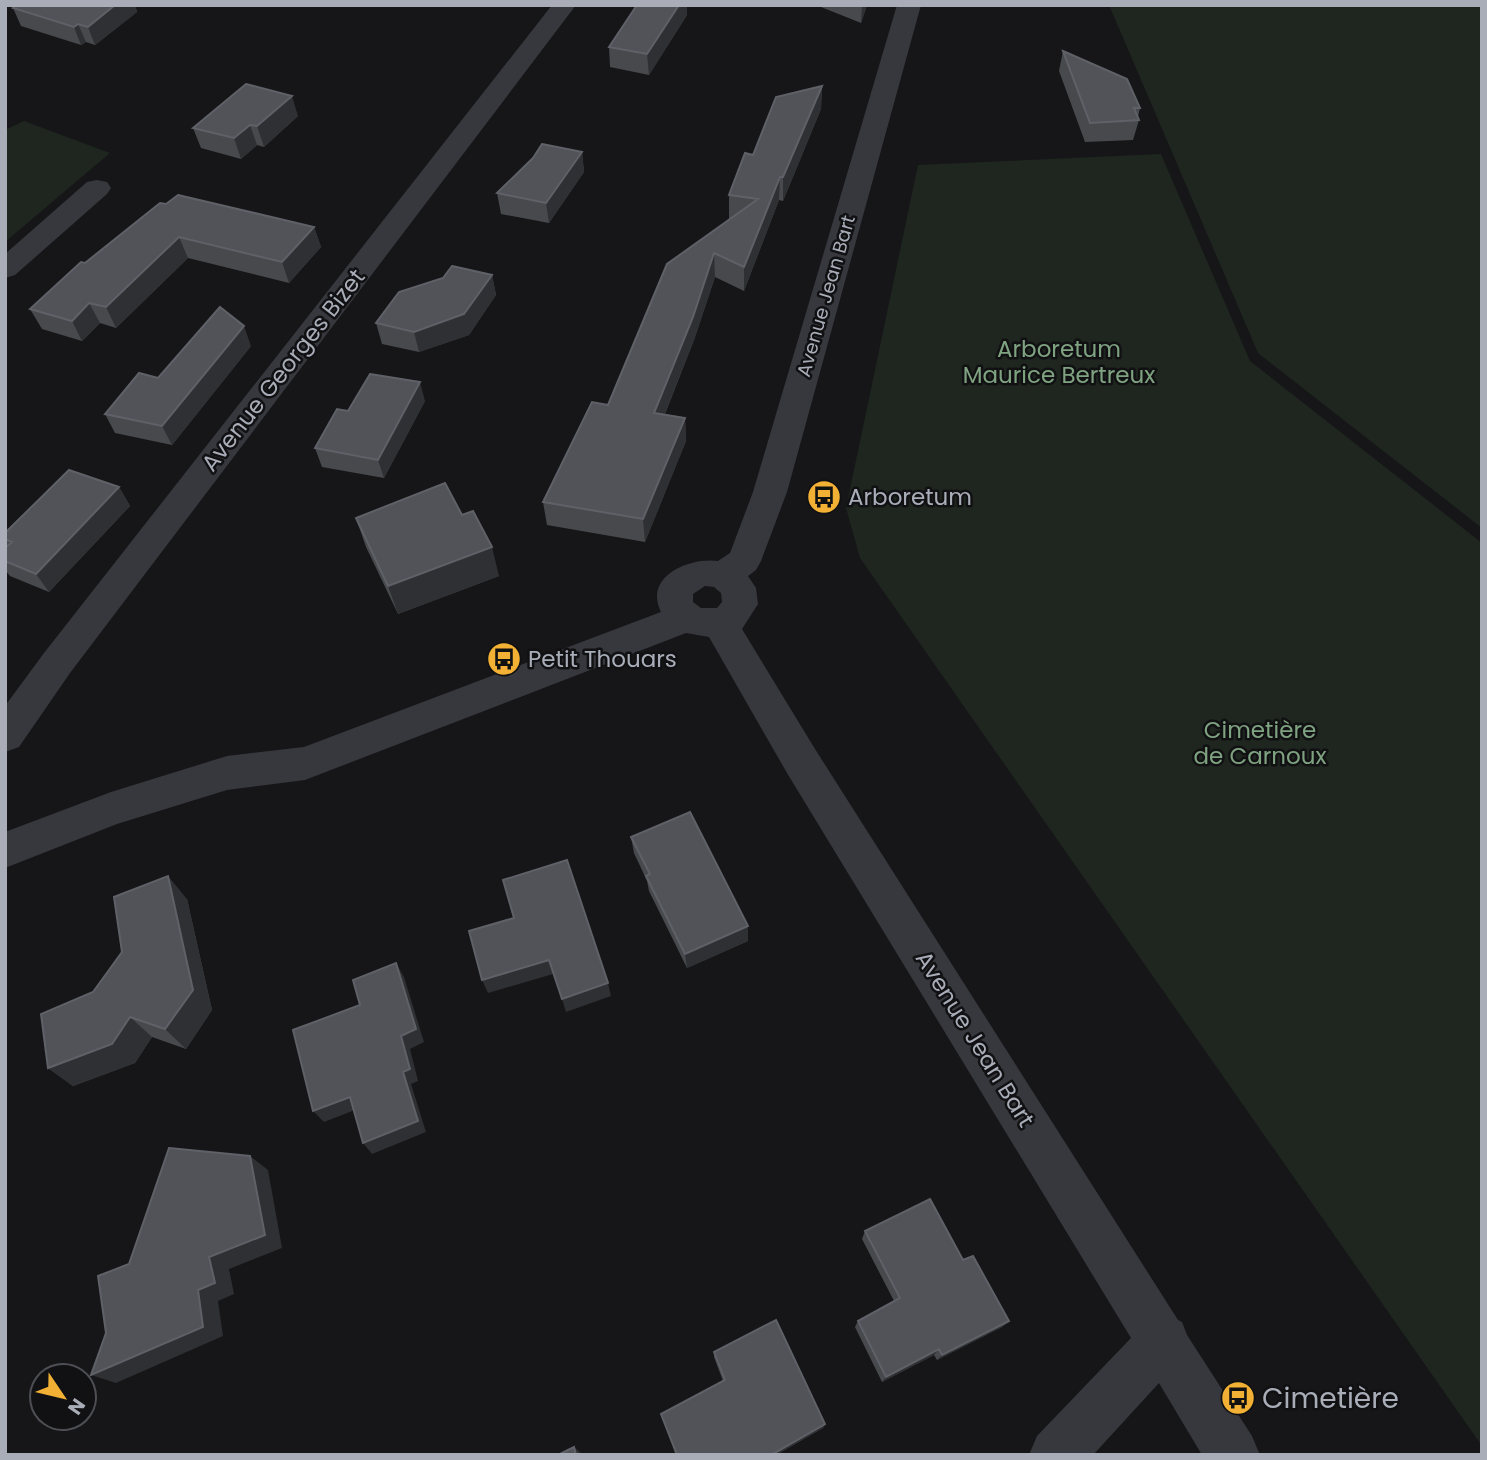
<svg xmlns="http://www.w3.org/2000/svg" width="1487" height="1460" font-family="Poppins,sans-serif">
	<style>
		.green { fill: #1e261f }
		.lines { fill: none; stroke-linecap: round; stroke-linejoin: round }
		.street { fill: #37383d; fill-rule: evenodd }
		.wall { fill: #47494d }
		.shaded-wall { fill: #2f3033 }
		.building { fill: #525359; stroke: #5f6168; stroke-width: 2 }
		.labels { text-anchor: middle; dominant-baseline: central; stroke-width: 5; stroke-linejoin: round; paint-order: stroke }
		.far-street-label { font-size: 19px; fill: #a8adb8; stroke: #111113 }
		.park-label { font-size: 23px; fill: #7fa381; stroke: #111113 }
		.street-label { font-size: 23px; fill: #a8adb8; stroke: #111113 }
		.poi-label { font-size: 23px; fill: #a8adb8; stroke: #111113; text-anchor: start }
		.near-poi-label { font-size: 28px; fill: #a8adb8; stroke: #111113; text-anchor: start }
	</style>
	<rect width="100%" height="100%" fill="#161618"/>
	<path class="green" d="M1109,5H1482V528L1258,353Z
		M24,121L110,153L5,242V130Z
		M1161,154L1250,361L1482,543V1446L860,558L846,508L918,165Z"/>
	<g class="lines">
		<path class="street" d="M552,5H576L70,673L19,747L5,752V706L44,653Z
			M897,5H921L787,492L761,561L756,570L748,576L756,588L758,604L742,629L815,749L1178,1320L1182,1322L1187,1335L1252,1436L1260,1455H1202L1159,1383L1093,1455H1029L1037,1436L1131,1338L787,773L709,637L686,633L305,780L227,790L117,824L5,868V832L111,792L227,756L304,747L661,612C643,576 690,557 718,561L730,553L753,492ZM705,586L714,587L721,593L722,602L717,608H701L693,602V594Z
			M97,180L107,182L111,188L107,194L15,275L5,278V254L87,182Z"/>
	</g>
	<path class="wall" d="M17,5H135L137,12L95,45L86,42L81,45L21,26L13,8Z
		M637,5H687V15L649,75L610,67L609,47Z
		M816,5H867L861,23Z
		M1063,51L1140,108L1138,117L1139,120L1133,140L1085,142L1059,71Z
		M822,86L821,109L783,201L779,200L744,291L715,277L694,340L665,414L685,418L686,441L645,542L547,525L543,502L730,219L729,218V195L753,155Z
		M298,116L264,147L257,145L241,159L201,148L193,128Z
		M582,152L584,172L549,223L501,214L497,193Z
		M166,204L314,227L321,247L289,283L188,258L116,328L100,323L82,341L42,329L30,309L85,263Z
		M492,275L496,295L469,335L419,352L382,344L376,323Z
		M251,346L172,445L115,433L105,414L158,378Z
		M425,401L384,478L322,467L315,448L348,411Z
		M119,487L130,506L49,592L10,576L5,570V548L8,546L5,543V533Z
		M462,515L499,576L398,614L366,547L356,518Z
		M631,837L748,926V941L687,968L649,891L647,881L634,853Z
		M187,899L212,1010L186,1049L152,1037L135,1063L73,1086L48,1068L93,992Z
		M865,1231L963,1260L1009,1321L1002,1327L937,1360L934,1355L882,1382L855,1327L858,1321L894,1301L862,1239Z
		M714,1352L825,1424L823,1428L776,1455H677L723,1381L714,1357Z"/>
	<path class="shaded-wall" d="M115,5H135L137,12L95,45L88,27Z
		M679,5H687V15L649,75L647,54Z
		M862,5H867L861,23Z
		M78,24L86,42L81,45L74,27Z
		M822,86L821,109L783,201V177Z
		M292,96L298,116L264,147L257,126Z
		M250,125L257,145L241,159L234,138Z
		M582,152L584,172L549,223L546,203Z
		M780,177L779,200L744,291V267Z
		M314,227L321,247L289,283L282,262Z
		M179,237L188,258L116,328L106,307Z
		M714,253L715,277L694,340L656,436L654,413Z
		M492,275L496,295L469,335L419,352L414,332Z
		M89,303L100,323L82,341L72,321Z
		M244,326L251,346L172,445L162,426Z
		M420,382L425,401L384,478L378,460Z
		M685,418L686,441L645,542L643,519Z
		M119,487L130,506L49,592L36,574Z
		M492,547L499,576L398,614L388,586Z
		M168,876L187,899L212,1010L186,1049L165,1029Z
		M748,926V941L687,968L685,954Z
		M549,960L553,974L488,993L482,980Z
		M396,963L404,977L424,1042L410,1049L418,1081L411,1084L426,1132L372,1154L363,1143L403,1072Z
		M608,983L611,996L566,1012L562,999Z
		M130,1017L152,1037L135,1063L73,1086L48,1068Z
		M350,1097L360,1108L324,1122L313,1111Z
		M250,1156L268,1170L282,1248L229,1269L234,1294L218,1301L223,1336L116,1383L91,1375L198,1290L209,1257Z
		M1009,1321L1002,1327L937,1360L942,1355Z
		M939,1349L934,1355L882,1382L886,1377Z
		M825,1424L823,1428L776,1455H771Z
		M574,1447L580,1452L581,1455H576Z"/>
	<path class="building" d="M17,5H115L88,27L78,24L74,27L13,8Z
		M637,5H679L647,54L609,47Z
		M1063,51L1127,79L1140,108H1134L1139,120L1090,123Z
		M246,84L292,96L257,126L250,125L234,138L193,128Z
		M822,86L783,177H780L744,267L714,253L693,317L654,413L685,418L643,519L543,502L592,402L608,405L667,264L758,199L729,195L745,153L753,155L776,97Z
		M542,144L582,152L546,203L497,193L533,158Z
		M178,195L314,227L282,262L179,237L106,307L89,303L72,321L30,309L81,262L85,263L160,203L166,204Z
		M452,266L492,275L464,314L414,332L376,323L399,292L443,278Z
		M220,307L244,326L162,426L105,414L139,373L158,378Z
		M370,374L420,382L378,460L315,448L337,409L348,411Z
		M69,470L119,487L36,574L5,561V548L12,542L5,539V533Z
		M445,483L462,515L473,511L492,547L388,586L356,518Z
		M690,812L748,926L685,954L646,876L650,874L631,837Z
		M567,860L608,983L562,999L549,960L482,980L469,931L514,918L503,880Z
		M168,876L193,990L165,1029L130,1017L112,1044L48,1068L41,1014L93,992L122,952L114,897Z
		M396,963L416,1029L401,1036L410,1069L403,1072L418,1121L363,1143L350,1097L313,1111L293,1030L360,1005L353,980Z
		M169,1148L250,1156L265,1235L209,1257L215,1283L198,1290L203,1327L91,1375L106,1333L98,1276L129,1264Z
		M930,1199L963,1260L973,1256L1009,1321L942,1355L939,1349L886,1377L858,1321L900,1298L865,1231Z
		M776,1320L825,1424L771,1455H677L661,1414L725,1380L714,1352Z
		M574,1447L576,1455H558Z"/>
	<defs>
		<g id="bus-disc" transform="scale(1.75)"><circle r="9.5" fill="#f2b134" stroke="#111113"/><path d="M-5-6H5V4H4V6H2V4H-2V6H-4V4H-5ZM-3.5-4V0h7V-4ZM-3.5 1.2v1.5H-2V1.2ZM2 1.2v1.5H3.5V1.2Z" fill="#111"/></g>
	</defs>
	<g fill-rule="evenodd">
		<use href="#bus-disc" x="824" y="497"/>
		<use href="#bus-disc" x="504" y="659"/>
		<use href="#bus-disc" x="1238" y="1398"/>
	</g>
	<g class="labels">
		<g class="far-street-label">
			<text transform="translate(826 296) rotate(-74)">Avenue Jean Bart</text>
		</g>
		<g class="park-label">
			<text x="1059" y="349">Arboretum<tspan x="1059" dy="26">Maurice Bertreux</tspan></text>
			<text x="1260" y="730">Cimetière<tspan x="1260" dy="26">de Carnoux</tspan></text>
		</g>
		<g class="street-label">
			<text transform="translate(283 370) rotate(-52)">Avenue Georges Bizet</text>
			<text transform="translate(975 1039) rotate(58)">Avenue Jean Bart</text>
		</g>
		<g class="poi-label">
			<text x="848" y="497">Arboretum</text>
			<text x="528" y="659">Petit Thouars</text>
		</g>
		<g class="near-poi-label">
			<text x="1262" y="1398">Cimetière</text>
		</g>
	</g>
	<rect width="1487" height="1460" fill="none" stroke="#a8adb8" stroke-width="14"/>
	<g transform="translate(63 1397) rotate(125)"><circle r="33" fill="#111113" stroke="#4d4f55" stroke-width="2"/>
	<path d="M0-5L12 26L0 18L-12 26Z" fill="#f2b134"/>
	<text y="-10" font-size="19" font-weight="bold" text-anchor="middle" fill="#a8adb8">N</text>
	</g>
</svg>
